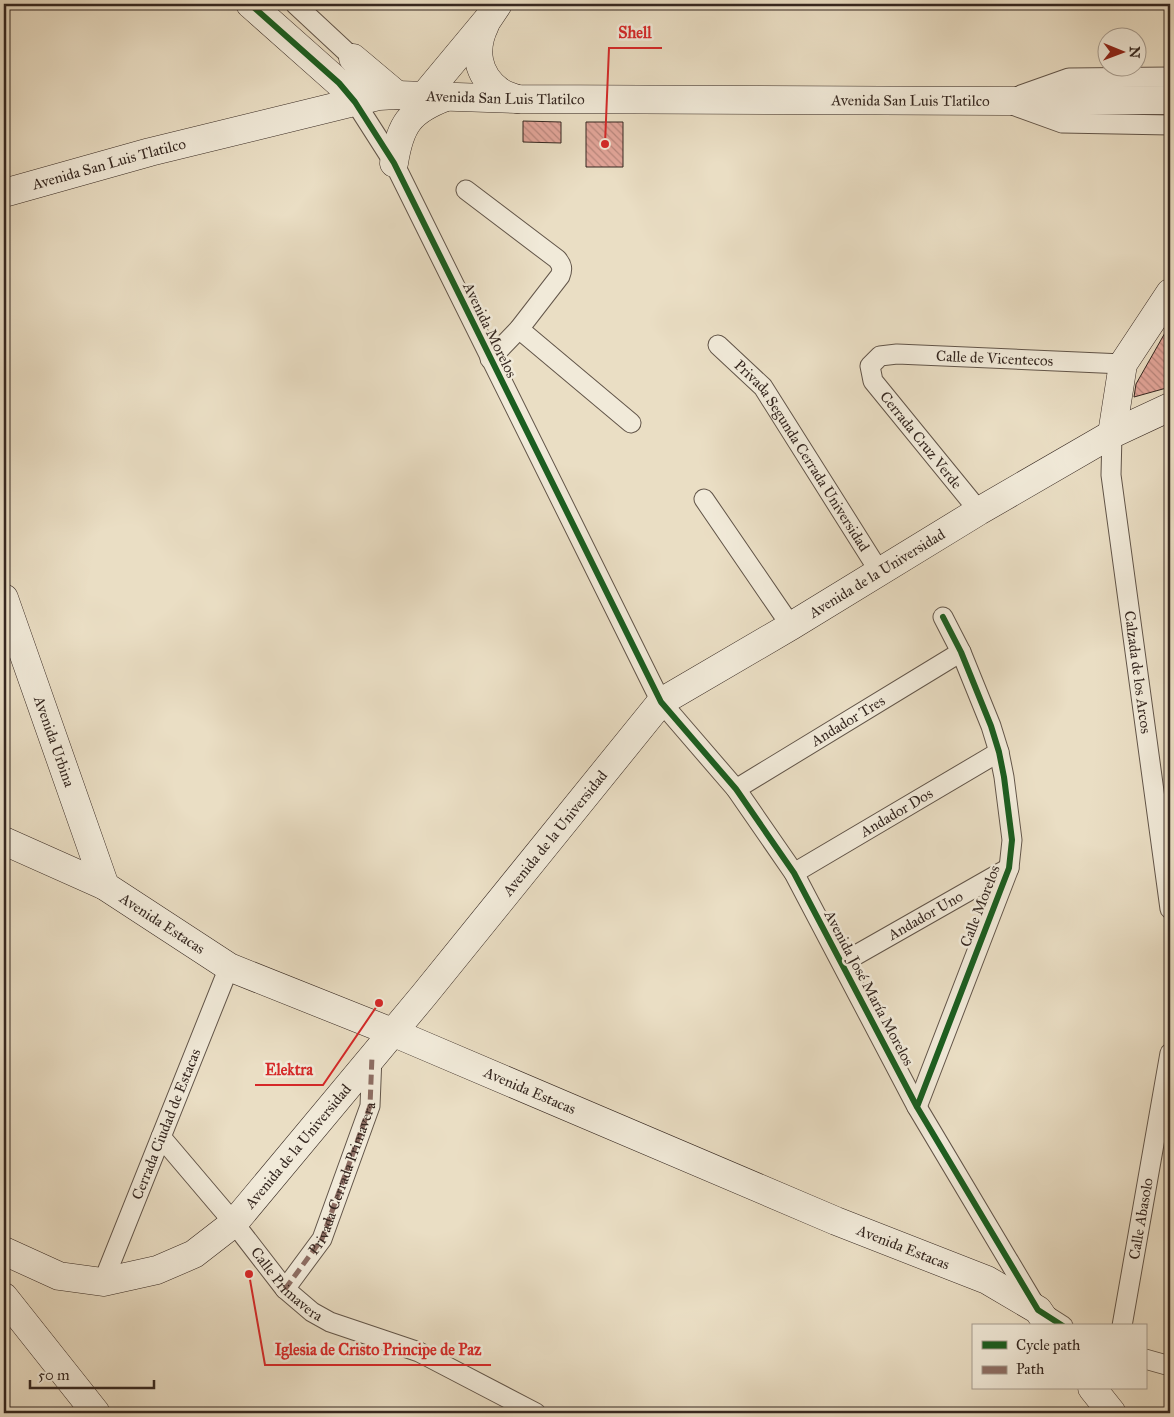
<svg xmlns="http://www.w3.org/2000/svg" width="1174" height="1417" font-family="'IM FELL Great Primer',serif">
	<style>
		.building { fill: url(#building-back-hatch); stroke: #352720 }
		.lines { fill: none; stroke-linecap: round; stroke-linejoin: round }
		.street-casing { stroke: #625549; stroke-width: 21 }
		.secondary-casing { stroke: #352720; stroke-width: 29 }
		.street { stroke: #f1ead9; stroke-width: 19 }
		.secondary { stroke: #f1ead9; stroke-width: 28 }
		.quiet { stroke: #8d6e63; stroke-width: 5; stroke-dasharray: 10 5; stroke-linecap: butt }
		.cycleway-casing { stroke: #f1ead9; stroke-width: 9 }
		.cycleway { stroke: #1b5e20; stroke-width: 6 }
		.labels { text-anchor: middle; dominant-baseline: central; stroke-width: 5; stroke-linejoin: round; paint-order: stroke }
		.street-label { font-size: 15px; fill: #352720; stroke: #f1ead9 }
		.leader { fill: none; stroke: #d62828; stroke-width: 2 }
		.callout-dot { fill: #d62828; stroke: #f1ead9; stroke-width: 2 }
		.callout-label { font-size: 16px; text-anchor: middle; font-weight: bold; fill: #d62828; stroke: #f1ead9; stroke-width: 5; stroke-linejoin: round; paint-order: stroke }
	</style>
	<defs>
		<pattern id="building-back-hatch" width="6" height="6" patternUnits="userSpaceOnUse" patternTransform="scale(1.25)"><rect width="6" height="6" fill="#e2a599"/><path d="M-1 5l2 2M0 0l6 6M5-1l2 2" fill="none" stroke="#b8867c"/></pattern>
	</defs>
	<rect width="100%" height="100%" fill="#eadec4"/>
	<filter id="stains"><feTurbulence type="fractalNoise" baseFrequency=".004" numOctaves="4"/><feColorMatrix values="0 0 0 0 .2 0 0 0 0 .09 0 0 0 0 .02 0 0 0 .5 -.17"/></filter>
	<radialGradient id="worn" r=".72"><stop offset=".6" stop-color="#630" stop-opacity="0"/><stop offset="1" stop-color="#630" stop-opacity=".3"/></radialGradient>
	<path class="building" d="M523,121L561,122V143L523,142Z
		M586,122H623V167H586Z
		M1170,324V387L1134,397L1136,384Z"/>
	<g class="lines">
		<g class="street-casing">
			<g id="street">
				<path d="M295,4L353,58L356,81L355,102L394,163L661,702L736,789L794,873L917,1107L1038,1310L1063,1326"/>
				<path d="M1021,95L1069,78L1170,77"/>
				<path d="M1015,106L1062,123L1170,125"/>
				<path d="M466,190L557,259C562,265 563,269 560,276L519,329L490,359"/>
				<path d="M519,329L631,423"/>
				<path id="s1" d="M718,345L763,387L879,571"/>
				<path id="s2" d="M1112,434L1111,475L1170,909"/>
				<path d="M704,499L791,626"/>
				<path id="s3" d="M979,511L873,381L870,366L880,356L897,354L1123,364"/>
				<path id="s4" d="M736,789L961,652"/>
				<path id="s5" d="M794,873L999,752"/>
				<path id="s6" d="M842,963L1009,868"/>
				<path d="M917,1107L1009,868L1012,840L1004,777L999,752L991,726L961,652L943,617"/>
				<path id="s7" d="M161,1137L234,1223L285,1289L312,1312L330,1322L419,1352L536,1413"/>
				<path id="s8" d="M103,1282L229,967"/>
				<path id="s9" d="M285,1289L322,1239L370,1106L372,1056"/>
				<path id="s10" d="M1122,1326L1170,1053"/>
				<path d="M1145,1359L1170,1366"/>
			</g>
		</g>
		<g class="secondary-casing">
			<g id="secondary">
				<path d="M250,4L339,83L355,102"/>
				<path d="M485,25C473,49 477,75 499,91C504,95 512,97 517,99"/>
				<path d="M353,58L397,95"/>
				<path d="M424,96L488,19L498,4"/>
				<path d="M394,163C400,125 409,111 446,97"/>
				<path id="s11" d="M4,193L150,152L379,96L397,95L519,99L1003,101L1170,100"/>
				<path d="M1112,434L1123,364L1170,293"/>
				<path id="s12" d="M4,598L105,886"/>
				<path id="s13" d="M4,841L105,886L229,967L392,1032L836,1221L987,1280L1038,1310L1049,1326"/>
				<path id="s14" d="M4,1251L59,1276L103,1282L157,1270L194,1254L234,1223L424,995L661,702L791,626L979,511L1112,434L1170,407"/>
				<path d="M4,1297L96,1413"/>
				<path d="M1092,1388L1112,1413"/>
			</g>
		</g>
		<use href="#street" class="street"/>
		<use href="#secondary" class="secondary"/>
		<path class="quiet" d="M285,1289L322,1239L370,1106L372,1056"/>
		<g class="cycleway-casing">
			<path id="cycleway" d="M250,4L339,83L355,102L394,163L661,702L736,789L794,873L917,1107L1038,1310L1063,1326
				M917,1107L1009,868L1012,840L1004,777L999,752L991,726L961,652L943,617"/>
		</g>
		<use href="#cycleway" class="cycleway"/>
	</g>
	<g class="labels">
		<g class="street-label">
			<text stroke="none"><textPath href="#s11" startOffset="514">Avenida San Luis Tlatilco</textPath></text>
			<text stroke="none"><textPath href="#s11" startOffset="919">Avenida San Luis Tlatilco</textPath></text>
			<text stroke="none"><textPath href="#s11" startOffset="109">Avenida San Luis Tlatilco</textPath></text>
			<text transform="translate(490 330) rotate(64)">Avenida Morelos</text>
			<text stroke="none"><textPath href="#s3" startOffset="312">Calle de Vicentecos</textPath></text>
			<text transform="translate(921 440) rotate(51)">Cerrada Cruz Verde</text>
			<text stroke="none"><textPath href="#s1" startOffset="140">Privada Segunda Cerrada Universidad</textPath></text>
			<text stroke="none"><textPath href="#s14" startOffset="1176">Avenida de la Universidad</textPath></text>
			<text stroke="none"><textPath href="#s2" startOffset="240">Calzada de los Arcos</textPath></text>
			<text stroke="none"><textPath href="#s4" startOffset="131">Andador Tres</textPath></text>
			<text stroke="none"><textPath href="#s12" startOffset="152">Avenida Urbina</textPath></text>
			<text stroke="none"><textPath href="#s5" startOffset="119">Andador Dos</textPath></text>
			<text stroke="none"><textPath href="#s14" startOffset="756">Avenida de la Universidad</textPath></text>
			<text transform="translate(980 906) rotate(-69)">Calle Morelos</text>
			<text stroke="none"><textPath href="#s6" startOffset="96">Andador Uno</textPath></text>
			<text stroke="none"><textPath href="#s13" startOffset="179">Avenida Estacas</textPath></text>
			<text transform="translate(869 988) rotate(62)">Avenida José María Morelos</text>
			<text stroke="none"><textPath href="#s13" startOffset="584">Avenida Estacas</textPath></text>
			<text stroke="none"><textPath href="#s8" startOffset="170">Cerrada Ciudad de Estacas</textPath></text>
			<text stroke="none"><textPath href="#s14" startOffset="351">Avenida de la Universidad</textPath></text>
			<text stroke="none"><textPath href="#s9" startOffset="126">Privada Cerrada Primavera</textPath></text>
			<text stroke="none"><textPath href="#s10" startOffset="109">Calle Abasolo</textPath></text>
			<text stroke="none"><textPath href="#s13" startOffset="989">Avenida Estacas</textPath></text>
			<text stroke="none"><textPath href="#s7" startOffset="194">Calle Primavera</textPath></text>
		</g>
	</g>
	<path class="leader" d="M605 144L609 48H662M379 1003L323 1085H255M249 1274L265 1365H491"/>
	<g class="callout-dot">
		<circle cx="605" cy="144" r="5"/>
		<circle cx="379" cy="1003" r="5"/>
		<circle cx="249" cy="1274" r="5"/>
	</g>
	<g class="callout-label">
		<text x="635" y="38">Shell</text>
		<text x="289" y="1075">Elektra</text>
		<text x="378" y="1355">Iglesia de Cristo Principe de Paz</text>
	</g>
	<rect width="1174" height="1417" fill="none" stroke="#eadec4" stroke-width="20"/>
	<rect x="5" y="5" width="1164" height="1407" fill="none" stroke="#352720" stroke-width="2.5"/>
	<rect x="10" y="10" width="1154" height="1397" fill="none" stroke="#352720"/>
	<rect x="972" y="1324" width="175" height="65" fill="#f1ead9" stroke="#a69c8f"/>
	<rect x="982" y="1341" width="25" height="8" fill="#1b5e20" stroke="#a69c8f"/>
	<text x="1016" y="1350" font-size="15" fill="#352720">Cycle path</text>
	<rect x="982" y="1366" width="25" height="8" fill="#8d6e63" stroke="#a69c8f"/>
	<text x="1016" y="1374" font-size="15" fill="#352720">Path</text>
	<g transform="translate(1122 52) rotate(91)"><circle r="24" fill="#f1ead9" stroke="#a69c8f"/>
	<path d="M0-4L9 19L0 12L-9 19Z" fill="#8f2418"/>
	<text y="-8" font-size="14" font-weight="bold" text-anchor="middle" fill="#352720">N</text>
	</g>
	<path d="M30 1380v8h124v-8" fill="none" stroke="#352720" stroke-width="2.5"/>
	<text x="38" y="1380" font-size="15" fill="#352720" stroke="#f1ead9" stroke-width="4" paint-order="stroke">50 m</text>
	<rect width="100%" height="100%" filter="url(#stains)"/>
	<rect width="100%" height="100%" fill="url(#worn)"/>
</svg>
